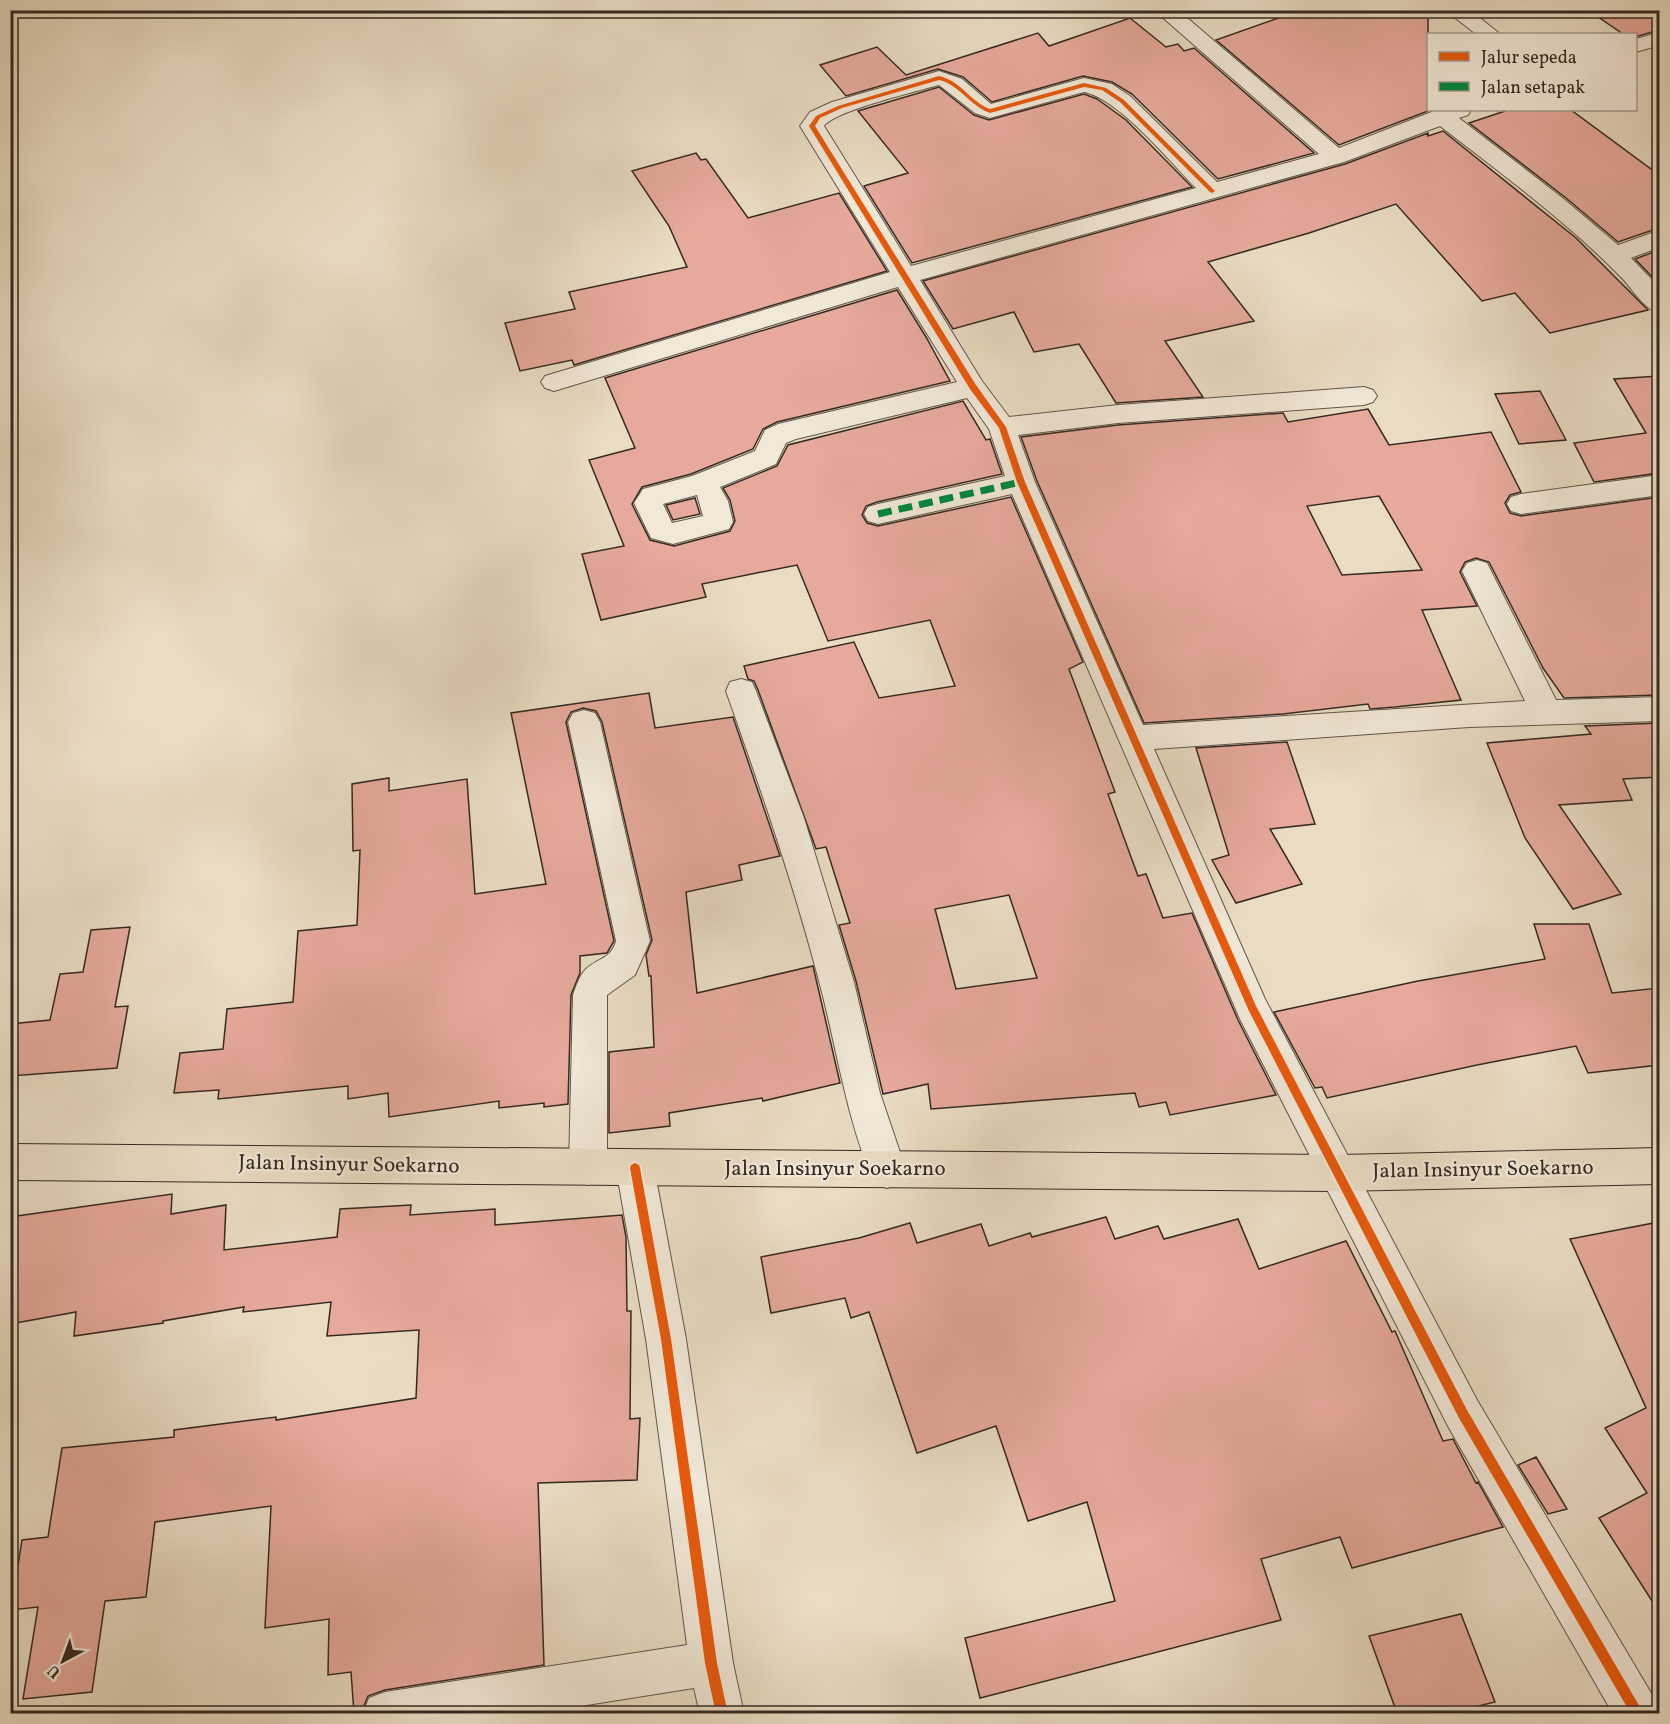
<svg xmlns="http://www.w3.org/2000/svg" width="1670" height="1724" font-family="Vollkorn,serif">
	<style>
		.building { fill: #e6a99b; stroke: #342a22; stroke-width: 1.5; fill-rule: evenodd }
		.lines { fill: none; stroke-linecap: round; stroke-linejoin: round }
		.minor-casing { stroke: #61564a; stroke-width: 2 }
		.major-casing { stroke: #342a22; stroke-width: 2 }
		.minor { fill: #f1e8d8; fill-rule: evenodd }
		.major { fill: #e9dcc3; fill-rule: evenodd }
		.quiet { stroke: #00873e; stroke-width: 7; stroke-dasharray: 14 7; stroke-linecap: butt }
		.cycleway-casing { stroke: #f1e8d8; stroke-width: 4 }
		.cycleway { fill: #e8590c; fill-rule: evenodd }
		.labels { text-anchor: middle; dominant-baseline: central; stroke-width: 4.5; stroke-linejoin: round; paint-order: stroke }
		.street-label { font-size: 21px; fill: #342a22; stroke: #f1e8d8 }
	</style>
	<rect width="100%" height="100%" fill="#e9dcc3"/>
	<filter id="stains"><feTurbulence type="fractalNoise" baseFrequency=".00333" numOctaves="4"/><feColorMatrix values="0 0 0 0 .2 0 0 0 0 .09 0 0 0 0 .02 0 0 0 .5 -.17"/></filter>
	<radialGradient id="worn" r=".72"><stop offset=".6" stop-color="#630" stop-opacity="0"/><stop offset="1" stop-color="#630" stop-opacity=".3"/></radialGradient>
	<path class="building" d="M1301,10H1428V111L1339,145L1216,40Z
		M1588,10H1659V30L1635,37V34H1623Z
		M1130,18L1166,47L1178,44L1184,51L1194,48L1314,153L1218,179L1132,94L1112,82L1083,76L992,102L963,77L938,69L846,96L820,65L877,47L906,75L1038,33L1049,46Z
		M939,87L974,115L989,120L1084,94L1097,99L1126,120L1192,187L912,263L864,186L908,173L858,111Z
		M1508,110H1571L1659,175V228L1618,242L1566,198L1469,123Z
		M1443,131L1576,238L1648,310L1550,333L1515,293L1482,301L1396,204L1309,233L1208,262L1254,321L1165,341L1203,397L1116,403L1079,344L1034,352L1014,312L953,329L923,281L1345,164L1428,133V136Z
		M696,153L701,160L706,159L748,218L839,193L887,271L574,365L572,360L520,371L505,323L575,309L569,292L687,267L669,226L632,171Z
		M1659,250V284L1635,259Z
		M897,290L926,337L950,381L777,422L763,429L753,449L691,474L642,487L632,504L650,540L674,546L730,531L735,521L730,500L723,488L777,466L788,445L963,401L986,440L990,439L1002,474L877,502L866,506L862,515L867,523L878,526L1011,497L1083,662L1069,669L1115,792L1108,794L1138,876L1146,874L1163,918L1192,913L1238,1020L1276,1095L1170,1115L1166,1102L1139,1107L1135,1093L931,1109L928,1084L883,1094L856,981L839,925L850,923L826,847L816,849L758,690L754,681L748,679L744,666L854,642L879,698L955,686L930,620L828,641L797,565L702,584L706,597L601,620L582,554L624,546L589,460L635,448L605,378ZM1009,895L1037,978L956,989L935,909Z
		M1659,376V473L1594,482L1574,443L1646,433L1614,379Z
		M1540,391L1566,440L1519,444L1495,394Z
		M1368,409L1389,445L1491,432L1521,492L1510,495L1505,503L1510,513L1521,516L1659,497V695L1564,698L1543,668L1489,562L1476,558L1465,562L1460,572L1477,606L1422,610L1461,700L1395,707L1370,709L1368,704L1283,714L1144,723L1037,481L1021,437L1118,425L1283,413L1288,422ZM1379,496L1422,570L1342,575L1307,506Z
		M695,498L700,514L673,520L666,505Z
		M649,693L655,728L733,717L780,856L739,865L742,880L686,892L697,993L813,966L840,1083L763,1101L762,1098L669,1113L670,1126L609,1133V1052L654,1047L651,976H649L646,955L652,940L602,722L596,711L583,708L571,712L566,722L614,941L607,953L580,956V973L571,995L568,1104L544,1107V1103L499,1108V1101L389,1117L388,1093L348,1099V1086L218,1099L219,1090L174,1093L180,1053L223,1049L227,1009L293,1002L298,931L357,925L360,850L353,851L352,784L389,778V791L467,779L475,894L546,884L511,713Z
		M1659,723V777L1623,779L1632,800L1559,805L1621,894L1573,909L1525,838L1487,743L1591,734L1585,726Z
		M1287,742L1315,824L1270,829L1302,884L1236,903L1212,860L1229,855L1196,748Z
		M1534,924H1589L1612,993L1659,988V1065L1588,1073L1576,1046L1477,1065L1327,1098L1322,1087L1315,1088L1274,1012L1418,981L1545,959Z
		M130,927L115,1007L128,1006L117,1068L10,1076V1024L50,1020L60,974L83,972L91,930Z
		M172,1194L171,1214L226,1205L224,1250L337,1237L340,1209L411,1205L410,1215L495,1209V1225L622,1215L626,1237L627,1311H631L630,1419L640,1418L637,1480L538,1483L544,1665L385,1690L368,1696L361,1713H354L351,1672L328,1675L329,1619L265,1628L271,1506L155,1522L146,1597L105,1601L92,1692L23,1699L38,1607L11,1610L22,1540L48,1537L62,1448L174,1437V1430L276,1417V1420L416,1398L419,1330L327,1336L331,1302L243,1312L244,1307L163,1321V1323L74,1336L76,1312L10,1324V1217Z
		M1106,1217L1115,1239L1158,1226L1164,1239L1238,1219L1259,1269L1346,1241L1392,1332L1395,1331L1443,1441L1453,1439L1476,1483L1478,1482L1503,1527L1352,1568L1340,1537L1261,1559L1281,1620L980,1698L965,1638L1115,1601L1087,1502L1028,1521L996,1426L917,1453L869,1312L851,1318L845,1298L771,1313L761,1257L859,1238L910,1223L917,1243L981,1224L989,1246L1030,1233L1032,1237Z
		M1659,1222V1612L1599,1518L1647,1493L1605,1428L1646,1408L1570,1239Z
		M1536,1457L1567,1509L1548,1514L1518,1465Z
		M1461,1614L1495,1702L1450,1713H1397L1369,1636Z"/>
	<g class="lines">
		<g class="minor-casing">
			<path id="minor" d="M1154,10H1178L1339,148L1434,111L1471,110L1468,115L1459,118L1565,200L1618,245L1660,230V247L1631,258L1660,288V313C1643,309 1632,288 1620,276C1566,221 1502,174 1440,126L1344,162L920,280L982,381L1009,417L1118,405L1364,387L1373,390L1377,396L1373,402L1364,405L1118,423L1018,435L1035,482L1143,725L1525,701L1462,571L1467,563L1477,560L1487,563L1556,700L1660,697V721L1469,727L1154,749L1265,999L1477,1400L1654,1698L1660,1714H1613L1449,1428L1240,1019L1012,494L878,524L868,521L864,514L868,507L878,504L1005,476L989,429L967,398L796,439L786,443L776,464L720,487L728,501L733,522L729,529L673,544L651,538L634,503L643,489L692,476L750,453L755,451L765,430L778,424L957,382L898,287L554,391L545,388L541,382L545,376L890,272L800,126L810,112L832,102L939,71L962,79L991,104L1084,78L1112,84L1130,96L1217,182L1319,154ZM939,85L975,113L990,118L1084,92C1119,99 1170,162 1196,188L911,266L824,126C834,111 918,91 939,85ZM697,495L703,516L672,523L663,504Z
				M1445,10H1470L1500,34H1476Z
				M1660,32V45L1636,52V39Z
				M1660,475V495L1521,514L1511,511L1507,504L1511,497L1521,494Z
				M741,679L752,682L756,691L804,818L854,982L880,1093L906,1170L900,1183L887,1188L874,1183C846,1118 837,1048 819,981C793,882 760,787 726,691L730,682Z
				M584,710L595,713L600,722L650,941L635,975L607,995V1167L601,1180L588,1185L575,1180L569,1167L573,995C576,987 579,976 586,969C598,958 611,959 616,941L568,722L573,713Z
				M635,1150L648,1155L654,1168L686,1339L733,1663L744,1714H700L694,1688L530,1714H363L369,1698L385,1692L687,1645L646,1339L616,1168L622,1155Z"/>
		</g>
		<g class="major-casing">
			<path id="major" d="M10,1144L1339,1155L1660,1148V1184L1339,1191L10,1180Z"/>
		</g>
		<use href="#minor" class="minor"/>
		<use href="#major" class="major"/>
		<path class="quiet" d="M878,514L1021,482"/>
		<g class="cycleway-casing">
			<path id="cycleway" d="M939,76C963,82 969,101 990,109L1084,83L1106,88L1124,100L1215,191L1212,193L1210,192L1120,102L1102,90L1084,87L990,113C970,106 960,85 939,80L842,108L820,118L815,126L976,385L1006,427L1025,482L1256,1006L1467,1410L1644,1714H1631L1459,1418L1249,1011L1017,482L999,428L970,389L809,126L816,116L838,106Z
				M635,1163L639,1165L640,1168L671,1339L717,1663L728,1714H716L705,1663L661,1339L630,1168L631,1165Z"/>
		</g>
		<use href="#cycleway" class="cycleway"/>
	</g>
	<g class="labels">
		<g class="street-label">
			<text transform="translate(349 1165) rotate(1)">Jalan Insinyur Soekarno</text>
			<text x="835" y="1169">Jalan Insinyur Soekarno</text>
			<text transform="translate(1483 1170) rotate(-1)">Jalan Insinyur Soekarno</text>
		</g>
	</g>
	<rect width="1670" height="1724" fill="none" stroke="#e9dcc3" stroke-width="36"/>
	<rect x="12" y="12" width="1646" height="1700" fill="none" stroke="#342a22" stroke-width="3"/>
	<rect x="18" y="18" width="1634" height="1688" fill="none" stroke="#342a22" stroke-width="1.5"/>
	<rect x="1427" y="33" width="210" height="78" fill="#f1e8d8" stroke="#a59c8f" stroke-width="1.5"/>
	<rect x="1439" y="52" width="30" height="9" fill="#e8590c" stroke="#a59c8f" stroke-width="1.5"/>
	<text x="1481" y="63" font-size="18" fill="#342a22">Jalur sepeda</text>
	<rect x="1439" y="82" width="30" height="9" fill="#00873e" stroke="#a59c8f" stroke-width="1.5"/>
	<text x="1481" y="93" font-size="18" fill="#342a22">Jalan setapak</text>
	<g transform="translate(63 1661) rotate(221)" stroke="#f1e8d8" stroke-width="4.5" paint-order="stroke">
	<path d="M0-4.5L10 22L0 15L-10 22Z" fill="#342a22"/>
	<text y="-9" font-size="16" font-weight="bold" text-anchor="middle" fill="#342a22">U</text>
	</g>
	<rect width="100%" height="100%" filter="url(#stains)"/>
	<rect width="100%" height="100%" fill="url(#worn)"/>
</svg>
